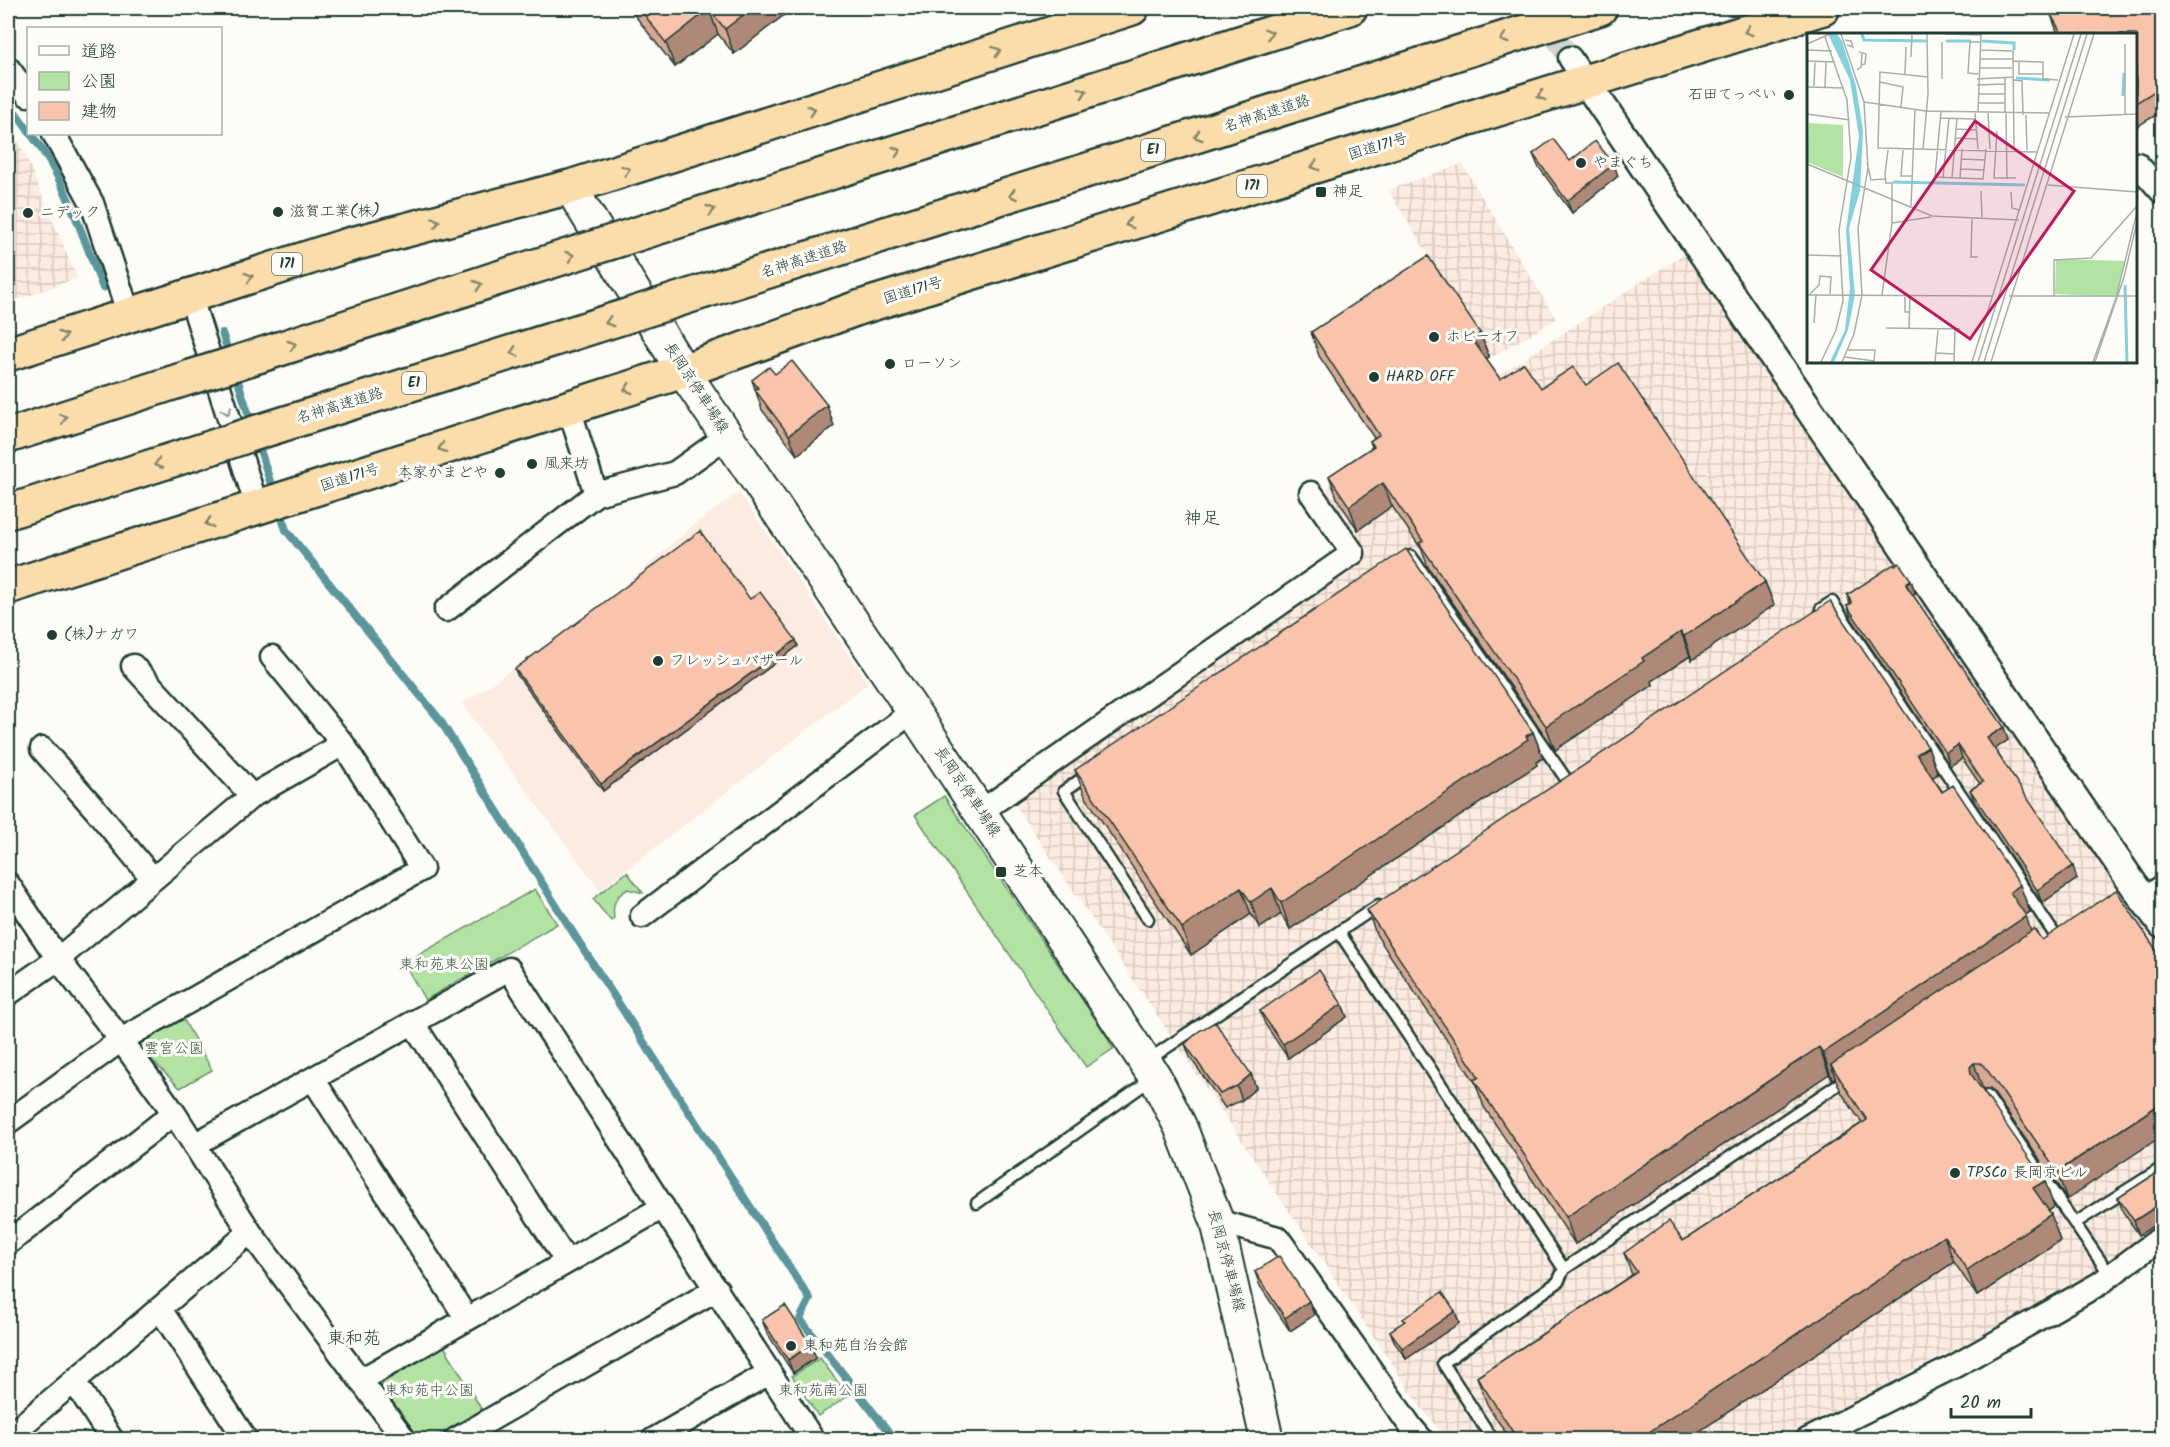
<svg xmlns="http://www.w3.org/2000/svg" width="2170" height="1447" font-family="Kalam,'Klee One',sans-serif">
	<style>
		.built { fill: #fcebe0 }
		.industrial { fill: url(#industrial-grid) }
		.green { fill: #b3e3a3; stroke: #69906c; stroke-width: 1.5 }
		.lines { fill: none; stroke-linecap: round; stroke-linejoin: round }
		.stream { stroke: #5a969a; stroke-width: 8 }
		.minor-tunnel { stroke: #d1d6d0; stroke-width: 22; stroke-dasharray: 22 11; stroke-linecap: butt }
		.service-casing { stroke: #1f3d34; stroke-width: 15 }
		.minor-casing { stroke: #1f3d34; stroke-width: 27 }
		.tertiary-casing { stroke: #1f3d34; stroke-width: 32 }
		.secondary-casing { stroke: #1f3d34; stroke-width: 36 }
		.trunk-casing { stroke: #1f3d34; stroke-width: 38 }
		.motorway-casing { stroke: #1f3d34; stroke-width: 38 }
		.service { stroke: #fdfcf7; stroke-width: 10 }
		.minor { stroke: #fdfcf7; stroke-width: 22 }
		.tertiary { stroke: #fdfcf7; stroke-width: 27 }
		.secondary { stroke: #fdfcf7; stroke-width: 32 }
		.trunk { stroke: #faddab; stroke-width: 33 }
		.motorway { stroke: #faddab; stroke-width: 33 }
		.motorway-bridge-casing { stroke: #1f3d34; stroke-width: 38; stroke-linecap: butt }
		.motorway-bridge { stroke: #faddab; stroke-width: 33 }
		.wall { fill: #d7a994; stroke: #1f3d34; stroke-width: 1.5 }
		.shaded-wall { fill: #af8978; stroke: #1f3d34; stroke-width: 1.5 }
		.building { fill: #fac4ac; stroke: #1f3d34; stroke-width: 1.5 }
		.oneway { stroke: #82856a }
		.oneway2 { stroke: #8e9c96 }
		.poi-dot { fill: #1f3d34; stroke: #fdfcf7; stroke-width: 2 }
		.labels { text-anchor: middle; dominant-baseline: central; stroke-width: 6; stroke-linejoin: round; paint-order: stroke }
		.shield { fill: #fdfcf7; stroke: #62766e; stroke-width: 1.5 }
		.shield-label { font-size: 14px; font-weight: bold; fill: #1f3d34 }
		.poi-label { font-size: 15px; fill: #1f3d34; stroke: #fdfcf7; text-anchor: start }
		.street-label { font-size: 15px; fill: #1f3d34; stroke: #fdfcf7 }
		.park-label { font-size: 15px; fill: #3d5e4a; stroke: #fdfcf7 }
		.quarter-label { font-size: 18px; fill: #1f3d34; stroke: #fdfcf7 }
		.inset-river { fill: none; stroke: #82d1de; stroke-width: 3 }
		.inset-road { fill: none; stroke: #a4b0a9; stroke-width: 1.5 }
		.view { fill: #c2185b; fill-opacity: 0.15; stroke: #c2185b; stroke-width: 3 }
		.inset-edge { fill: none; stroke: #1f3d34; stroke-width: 3 }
	</style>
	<defs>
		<pattern id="industrial-grid" width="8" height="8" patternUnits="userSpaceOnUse" patternTransform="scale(1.5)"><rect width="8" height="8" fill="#fcebe0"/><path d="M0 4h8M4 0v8" fill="none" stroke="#d8cac1"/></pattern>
	</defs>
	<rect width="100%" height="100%" fill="#fdfcf7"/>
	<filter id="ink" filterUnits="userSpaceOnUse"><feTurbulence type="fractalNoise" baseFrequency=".0167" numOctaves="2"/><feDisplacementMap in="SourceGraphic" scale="12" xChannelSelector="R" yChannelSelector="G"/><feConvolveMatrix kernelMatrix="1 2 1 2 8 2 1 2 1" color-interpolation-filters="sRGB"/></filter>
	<g filter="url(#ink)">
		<path class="built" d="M739,492L868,683L600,890L462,704L513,669L621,589L691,527Z"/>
		<path class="industrial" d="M8,128L22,148L77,278L8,303Z
			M1462,164L1556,319L1492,357L1388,190Z
			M1690,250L2121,889L2162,946V1224L2089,1280L1780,1439H1446L1421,1407L1012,800L1358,557L1326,500L1327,488Z"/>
		<path class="green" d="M944,796L1106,1035L1113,1049L1086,1067L915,815Z
			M627,872L643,893L628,889C615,896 612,904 614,918L611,921L593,899Z
			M535,889L557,924L425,1000L404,963Z
			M181,1015L212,1070L180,1088L140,1048V1037Z
			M441,1341L482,1410L432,1439L418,1438L382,1387L385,1374Z
			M820,1358L848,1396L818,1416L792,1376Z"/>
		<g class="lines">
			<path class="stream" d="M8,102L28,130
				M31,134C66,179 82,236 103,288
				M222,333L230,357
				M234,369L253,428
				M257,440L274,494
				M278,506L286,530L440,720L577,939L810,1299L800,1319L895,1440"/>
			<path class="minor-tunnel" d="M1535,8L1570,58"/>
			<g class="service-casing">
				<path id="service" d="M1399,564L1411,556L1566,779
					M1821,609L1832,602L2061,944
					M1090,773L1064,791L1148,919
					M1339,932L1564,1269L1849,1077
					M1148,1060L1379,905
					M1987,1096L2110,1275
					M977,1203L1152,1079
					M2075,1223L2162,1168
					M1493,1440L1443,1363L1558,1282L1564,1269"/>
			</g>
			<g class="minor-casing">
				<path id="minor" d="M1570,58L1586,82
					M8,68L28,95
					M54,134L92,203L129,315
					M2137,164L2162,192
					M190,295L257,507
					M596,494L675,473L727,436
					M446,610L596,494L569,408
					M133,666L252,796
					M42,749L96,810L153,879
					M980,812L1353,553L1311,493
					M8,884L58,959L121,1040L174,1113L250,1232L405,1440
					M2144,900L2162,887
					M642,916L913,711
					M8,994L58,959L252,796L343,744
					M413,1023L567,1262
					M313,1079L467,1319
					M8,1122L121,1040L422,869L343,744L272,657
					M194,1145L509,969L813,1440
					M1217,1221L1278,1238L1411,1427L1422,1440
					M8,1243L174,1113
					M160,1309L246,1440
					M361,1380L663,1207
					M74,1381L112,1440
					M8,1437L250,1232
					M455,1440L717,1289
					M653,1440L769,1373
					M1807,1440L1955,1366L2099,1284L2162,1237"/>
			</g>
			<g class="tertiary-casing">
				<path id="tertiary" d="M1586,82L2144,900L2162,924"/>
			</g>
			<g class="secondary-casing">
				<path id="secondary" d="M570,187L683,371L913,711L1155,1077L1180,1126L1217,1221L1267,1440"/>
			</g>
			<g class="trunk-casing">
				<path id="trunk" d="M8,354L345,246L570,187L1132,8
					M8,587L683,371L858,308L1823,8"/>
			</g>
			<g class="motorway-casing">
				<path id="motorway" d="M656,228L1350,8
					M705,291L1600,8
					M236,363L514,273
					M258,432L570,334
					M8,436L191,377
					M8,512L213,447"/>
			</g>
			<use href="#service" class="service"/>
			<use href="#minor" class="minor"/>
			<use href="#tertiary" class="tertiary"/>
			<use href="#secondary" class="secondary"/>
			<use href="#trunk" class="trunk"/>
			<use href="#motorway" class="motorway"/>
			<g class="motorway-bridge-casing">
				<path id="motorway-bridge" d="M514,273L656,228
					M570,334L705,291
					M191,377L236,363
					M213,447L258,432"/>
			</g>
			<use href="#motorway-bridge" class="motorway-bridge"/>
		</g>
		<path class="wall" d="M629,8H793L734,54L718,34L675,67Z
			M2163,8V111L2136,127V34H2058L2051,15Z
			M1533,154L1570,161L1618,176L1572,213L1538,166Z
			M1311,332L1480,333L1489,357L1486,359L1500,379L1541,388L1586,385L1765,582L1774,605L1692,660L1690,656L1652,681L1653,685L1555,750L1428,567L1422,550L1392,506L1358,530L1338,500L1329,476L1372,447L1370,441L1374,438L1319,356Z
			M775,374L834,426L797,455L762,410L752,380Z
			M1911,580L1915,593L1913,595L2008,740L1995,749L2077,879L2042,903L1975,803L1970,790L1980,784L1962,758L1950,766L1852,619L1847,606L1850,604L1847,595Z
			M750,599L798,646L603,791L517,675L515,669Z
			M1533,732L1543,758L1536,762L1537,765L1290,929L1281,914L1260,928L1251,914L1191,955L1085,796L1075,770Z
			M1928,747L1938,774L1932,777L2030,912L2025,915L2067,1199L1993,1092L1990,1089L1983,1090L2054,1207L2049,1211L2060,1241L1977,1296L1954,1262L1686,1440H1510L1487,1404L1477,1377L1632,1275L1624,1253L1683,1241L1862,1123L1841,1092L1835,1077L1832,1079L1829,1074L1575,1244L1484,1107L1475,1082L1377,936L1367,910Z
			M1342,1004L1347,1017L1288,1058L1265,1024L1260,1011Z
			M1185,1044L1251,1074L1256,1088L1242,1100L1225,1108L1190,1057Z
			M2163,1169V1219L2139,1235L2123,1212L2118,1198Z
			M1255,1272L1314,1315L1290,1331L1260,1286Z
			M1455,1311L1459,1323L1406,1359L1395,1343L1390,1331L1404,1322L1403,1319Z
			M762,1320L811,1345L816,1358L793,1373L767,1333Z"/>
		<path class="shaded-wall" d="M752,8H793L734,54L725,29Z
			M709,9L718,34L675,67L666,43Z
			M1614,164L1618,176L1572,213L1567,201Z
			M1480,333L1489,357L1481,362L1472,339Z
			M827,405L834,426L797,455L789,435Z
			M1383,483L1392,506L1358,530L1349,506Z
			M1911,580L1915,593L1911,596L1906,583Z
			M1765,582L1774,605L1692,660L1684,636Z
			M1681,632L1690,656L1652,681L1653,685L1555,750L1546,726L1642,658Z
			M796,640L798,646L603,791L601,784Z
			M2004,727L2008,740L1992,751L1987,738Z
			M1533,732L1543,758L1536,762L1537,765L1290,929L1281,903Z
			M1958,745L1962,758L1950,766L1946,753Z
			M1928,747L1938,774L1927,781L1917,754Z
			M2073,866L2077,879L2042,903L2037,890Z
			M2020,885L2030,912L2019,919L2010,892Z
			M1241,888L1251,914L1191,955L1182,928Z
			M1272,888L1281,914L1260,928L1251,902Z
			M2026,916L2035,943L1831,1065L1835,1077L1832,1079L1823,1053Z
			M1342,1004L1347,1017L1288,1058L1283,1044Z
			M1819,1047L1829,1074L1575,1244L1566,1217Z
			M1974,1063L1983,1090L1980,1093L1971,1074L1970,1067Z
			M1251,1074L1256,1088L1242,1100L1237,1086Z
			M2163,1102V1135L2067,1199L2057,1172Z
			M2045,1181L2054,1207L2043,1215L2033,1188Z
			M2163,1202V1219L2139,1235L2134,1221Z
			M2051,1214L2060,1241L1977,1296L1967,1270Z
			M1944,1236L1954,1262L1686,1440H1637Z
			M1309,1301L1314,1315L1290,1331L1285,1318Z
			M1455,1311L1459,1323L1406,1359L1402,1348Z
			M811,1345L816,1358L793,1373L788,1360Z"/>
		<path class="building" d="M639,8H752L725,29L709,9L666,43Z
			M2063,8H2163V83L2156,86L2158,89L2136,103V34H2062L2051,15Z
			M1553,139L1570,161L1595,141L1614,164L1567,201L1533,154Z
			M1428,256L1480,333L1472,339L1500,379L1524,363L1541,388L1573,367L1586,385L1618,363L1765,582L1684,636L1681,632L1642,658L1644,661L1546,726L1419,543L1423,541L1383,483L1349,506L1329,476L1374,446L1370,441L1379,435L1311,332Z
			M792,361L827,405L789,435L755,390L758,388L752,380L769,367L775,374Z
			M700,531L750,599L760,592L796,640L601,784L515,669Z
			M1406,549L1533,732L1526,736L1528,739L1281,903L1272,888L1251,902L1241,888L1182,928L1075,770Z
			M1899,563L1911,580L1906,583V585L2004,727L1987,738L2073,866L2037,890L1970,790L1983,782L1958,745L1946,753L1847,606L1852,603L1847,595L1894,564L1895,566Z
			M1830,601L1928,747L1917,754L1942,792L1953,785L2020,885L2010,892L2026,916L1823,1053L1819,1047L1566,1217L1474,1080L1479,1077L1367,910Z
			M2116,890L2163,960V1102L2057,1172L1984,1065L1980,1063H1974L1970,1067L1971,1074L2045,1181L2033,1188L2051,1214L1967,1270L1944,1236L1637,1440H1518L1477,1377L1637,1272L1624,1253L1669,1221L1683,1241L1867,1120L1831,1065L2034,929L2042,940Z
			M1319,970L1342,1004L1283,1044L1260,1011Z
			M1215,1022L1251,1074L1237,1086L1220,1094L1185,1044L1199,1031Z
			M2163,1169V1202L2134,1221L2118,1198Z
			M1279,1256L1309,1301L1285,1318L1255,1272Z
			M1442,1292L1455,1311L1402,1348L1390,1331L1405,1321L1403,1319Z
			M785,1305L811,1345L788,1360L762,1320Z"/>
		<defs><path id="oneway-chevron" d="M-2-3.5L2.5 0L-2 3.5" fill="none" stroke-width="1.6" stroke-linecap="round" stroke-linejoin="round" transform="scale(1.5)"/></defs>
		<g class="oneway">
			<use href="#oneway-chevron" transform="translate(1748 31) rotate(162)"/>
			<use href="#oneway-chevron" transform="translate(1269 33) rotate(-18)"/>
			<use href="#oneway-chevron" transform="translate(1504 39) rotate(162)"/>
			<use href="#oneway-chevron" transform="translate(997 51) rotate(-18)"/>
			<use href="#oneway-chevron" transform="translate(1083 92) rotate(-18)"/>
			<use href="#oneway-chevron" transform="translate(1541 96) rotate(163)"/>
			<use href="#oneway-chevron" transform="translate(812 110) rotate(-18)"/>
			<use href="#oneway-chevron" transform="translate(1198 136) rotate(162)"/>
			<use href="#oneway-chevron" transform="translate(897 151) rotate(-18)"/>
			<use href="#oneway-chevron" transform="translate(1315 166) rotate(163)"/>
			<use href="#oneway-chevron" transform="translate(626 170) rotate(-18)"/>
			<use href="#oneway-chevron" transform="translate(1013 195) rotate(162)"/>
			<use href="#oneway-chevron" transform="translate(711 210) rotate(-18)"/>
			<use href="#oneway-chevron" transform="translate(436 222) rotate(-15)"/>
			<use href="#oneway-chevron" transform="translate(1129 224) rotate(163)"/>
			<use href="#oneway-chevron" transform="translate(570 256) rotate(-18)"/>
			<use href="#oneway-chevron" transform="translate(249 277) rotate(-18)"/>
			<use href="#oneway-chevron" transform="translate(478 285) rotate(-18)"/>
			<use href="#oneway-chevron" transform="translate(609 322) rotate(163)"/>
			<use href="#oneway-chevron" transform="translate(63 336) rotate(-18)"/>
			<use href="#oneway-chevron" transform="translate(292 345) rotate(-18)"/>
			<use href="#oneway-chevron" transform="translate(514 352) rotate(163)"/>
			<use href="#oneway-chevron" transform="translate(628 389) rotate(162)"/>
			<use href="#oneway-chevron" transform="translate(63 418) rotate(-18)"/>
			<use href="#oneway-chevron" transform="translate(442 448) rotate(162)"/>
			<use href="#oneway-chevron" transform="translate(158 464) rotate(162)"/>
			<use href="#oneway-chevron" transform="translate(209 523) rotate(162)"/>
		</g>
		<use class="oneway2" href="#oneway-chevron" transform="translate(227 411) rotate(72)"/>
	</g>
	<g class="poi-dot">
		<circle cx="1789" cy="95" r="6"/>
		<circle cx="1581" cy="163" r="6"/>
		<rect x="1315" y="186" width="12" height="12" rx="3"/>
		<circle cx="278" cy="212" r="6"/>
		<circle cx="28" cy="213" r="6"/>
		<circle cx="1434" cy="337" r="6"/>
		<circle cx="890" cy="364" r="6"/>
		<circle cx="1374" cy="377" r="6"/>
		<circle cx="532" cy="464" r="6"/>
		<circle cx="500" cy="473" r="6"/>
		<circle cx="52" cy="635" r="6"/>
		<circle cx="658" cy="661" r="6"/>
		<rect x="995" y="866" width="12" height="12" rx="3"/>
		<circle cx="1955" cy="1173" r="6"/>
		<circle cx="791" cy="1346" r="6"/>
	</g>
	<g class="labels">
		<g class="shield">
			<rect x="1141" y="139" width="24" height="22" rx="4.5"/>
			<rect x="1237" y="175" width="30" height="22" rx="4.5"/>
			<rect x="272" y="253" width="30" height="22" rx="4.5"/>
			<rect x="402" y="372" width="24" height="22" rx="4.5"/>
		</g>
		<g class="shield-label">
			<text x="1153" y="150">E1</text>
			<text x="1252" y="186">171</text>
			<text x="287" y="264">171</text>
			<text x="414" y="383">E1</text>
		</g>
		<g class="poi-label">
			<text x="1777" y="95" text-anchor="end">石田てっぺい</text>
			<text x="1593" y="163">やまぐち</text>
			<text x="1333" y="192">神足</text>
			<text x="290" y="212">滋賀工業(株)</text>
			<text x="40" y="213">ニデック</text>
			<text x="1446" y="337">ホビーオフ</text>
			<text x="902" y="364">ローソン</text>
			<text x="1386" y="377">HARD OFF</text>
			<text x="544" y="464">風来坊</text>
			<text x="488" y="473" text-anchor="end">本家かまどや</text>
			<text x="64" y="635">(株)ナガワ</text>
			<text x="670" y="661">フレッシュバザール</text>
			<text x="1013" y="872">芝本</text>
			<text x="1967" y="1173">TPSCo 長岡京ビル</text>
			<text x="803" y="1346">東和苑自治会館</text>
		</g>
		<g class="street-label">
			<text transform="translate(1267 114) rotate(-18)">名神高速道路</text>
			<text transform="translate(1378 147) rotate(-17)">国道171号</text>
			<text transform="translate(804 260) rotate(-18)">名神高速道路</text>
			<text transform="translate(913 291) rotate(-17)">国道171号</text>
			<text transform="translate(696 388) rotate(57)">長岡京停車場線</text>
			<text transform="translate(340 406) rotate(-17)">名神高速道路</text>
			<text transform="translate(350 478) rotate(-18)">国道171号</text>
			<text transform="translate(967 792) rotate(56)">長岡京停車場線</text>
			<text transform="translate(1226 1261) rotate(75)">長岡京停車場線</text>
		</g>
		<g class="park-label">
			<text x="444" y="965">東和苑東公園</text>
			<text x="174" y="1049">雲宮公園</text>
			<text x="429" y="1391">東和苑中公園</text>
			<text x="823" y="1391">東和苑南公園</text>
		</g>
		<g class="quarter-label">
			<text x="1202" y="519">神足</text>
			<text x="354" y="1339">東和苑</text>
		</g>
	</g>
	<g transform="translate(1807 33)">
		<rect width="330" height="330" fill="#fdfcf7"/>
		<path d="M2,90L36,92V144L0,129ZM249,226L318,228L309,264L248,261Z" fill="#b3e3a3"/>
		<path d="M21,1H30L35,8L49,53L56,98L53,158L42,195L48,262L41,297L27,329H23L38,297L43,255L39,198L52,103L43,47Z" fill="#82d1de"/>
		<path class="inset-river" d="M55,1L57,7L119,8M139,8H164M175,8L207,10V17M209,45L243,47M316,63L317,40M52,139L53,113M86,149L218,152M318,252L320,329"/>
		<path class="inset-road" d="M34,1L57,69L61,135L51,195L55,262L47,301L35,329M138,1L174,2M38,7L44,8L46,14L40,12M135,9V46M0,11L23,1M0,17L25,18M173,17L206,18L207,116M52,19L59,21L58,31L54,32M104,24L105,2M173,26H206M0,28L28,29M206,28L236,29V46L251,47M212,28V41H236M172,35H205M50,37L54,34L55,21M98,41L99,14M171,41L161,40L163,9H174M121,44L73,39L71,115L230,119M170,46L207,44M207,47L215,48L216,82M73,49L96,54L94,74M170,52L198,51M7,53L8,28M0,54L37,55M18,54L19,29M171,61H198M57,69L119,78L243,80M171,70H198M134,78L128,144L176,146L179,116M171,79L174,1M168,80L171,116M181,80L183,116M198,80V44M199,80L200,146M0,81L43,87M219,82L220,117M318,82V11M258,84L330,81M134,85L168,86M149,96L169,97M190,98L187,145H209M148,105L170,106M116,116L121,61L120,1M96,117L94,143H106M154,126L178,127M60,130L64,147L78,146M0,131L125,183L212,187M154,136L177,137M136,145L142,85M145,145L150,85M153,145L155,116M241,152L330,159M174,158L175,184M204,159L205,175L212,177M104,173L108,76M165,186L164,224H171M85,190L124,184M0,222L35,223M3,261L12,252L13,243L24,244L23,261M0,262L186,263M75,262L85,190V150H79L78,141L81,117M98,262V279H102M202,263H330M247,263V227L284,225L330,173M7,290L9,261M79,295L153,296M102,296L103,262M41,317H68L67,329M129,320L148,321M38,324L67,328M14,329L29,297L36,268L32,197L44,124L40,67L18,4M128,329L131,297M147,329L148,297M165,329L267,1M171,329L274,1M177,329L280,1M184,329L287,1M286,329L309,265L330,179M288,329L317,244L330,189"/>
		<path class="view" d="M168,88L267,158L163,306L64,237Z"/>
		<rect width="330" height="330" class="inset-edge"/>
	</g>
	<rect width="2170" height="1447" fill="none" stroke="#fdfcf7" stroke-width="30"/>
	<rect x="15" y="15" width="2140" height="1417" fill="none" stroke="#1f3d34" stroke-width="2" filter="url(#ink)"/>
	<rect x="27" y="27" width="195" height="108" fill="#fdfcf7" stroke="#a4b0a9" stroke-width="1.5"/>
	<rect x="39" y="46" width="30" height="9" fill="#fdfcf7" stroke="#a4b0a9" stroke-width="1.5"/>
	<text x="81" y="57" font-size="18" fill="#1f3d34">道路</text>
	<rect x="39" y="72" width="30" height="18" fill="#b3e3a3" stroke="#a4b0a9" stroke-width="1.5"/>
	<text x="81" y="87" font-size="18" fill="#1f3d34">公園</text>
	<rect x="39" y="102" width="30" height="18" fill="#fac4ac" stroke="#a4b0a9" stroke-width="1.5"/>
	<text x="81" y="117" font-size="18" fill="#1f3d34">建物</text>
	<path d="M1951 1408v9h80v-9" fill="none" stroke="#1f3d34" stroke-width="3"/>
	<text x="1960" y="1408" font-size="18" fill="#1f3d34" stroke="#fdfcf7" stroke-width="4.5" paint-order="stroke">20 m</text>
</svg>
